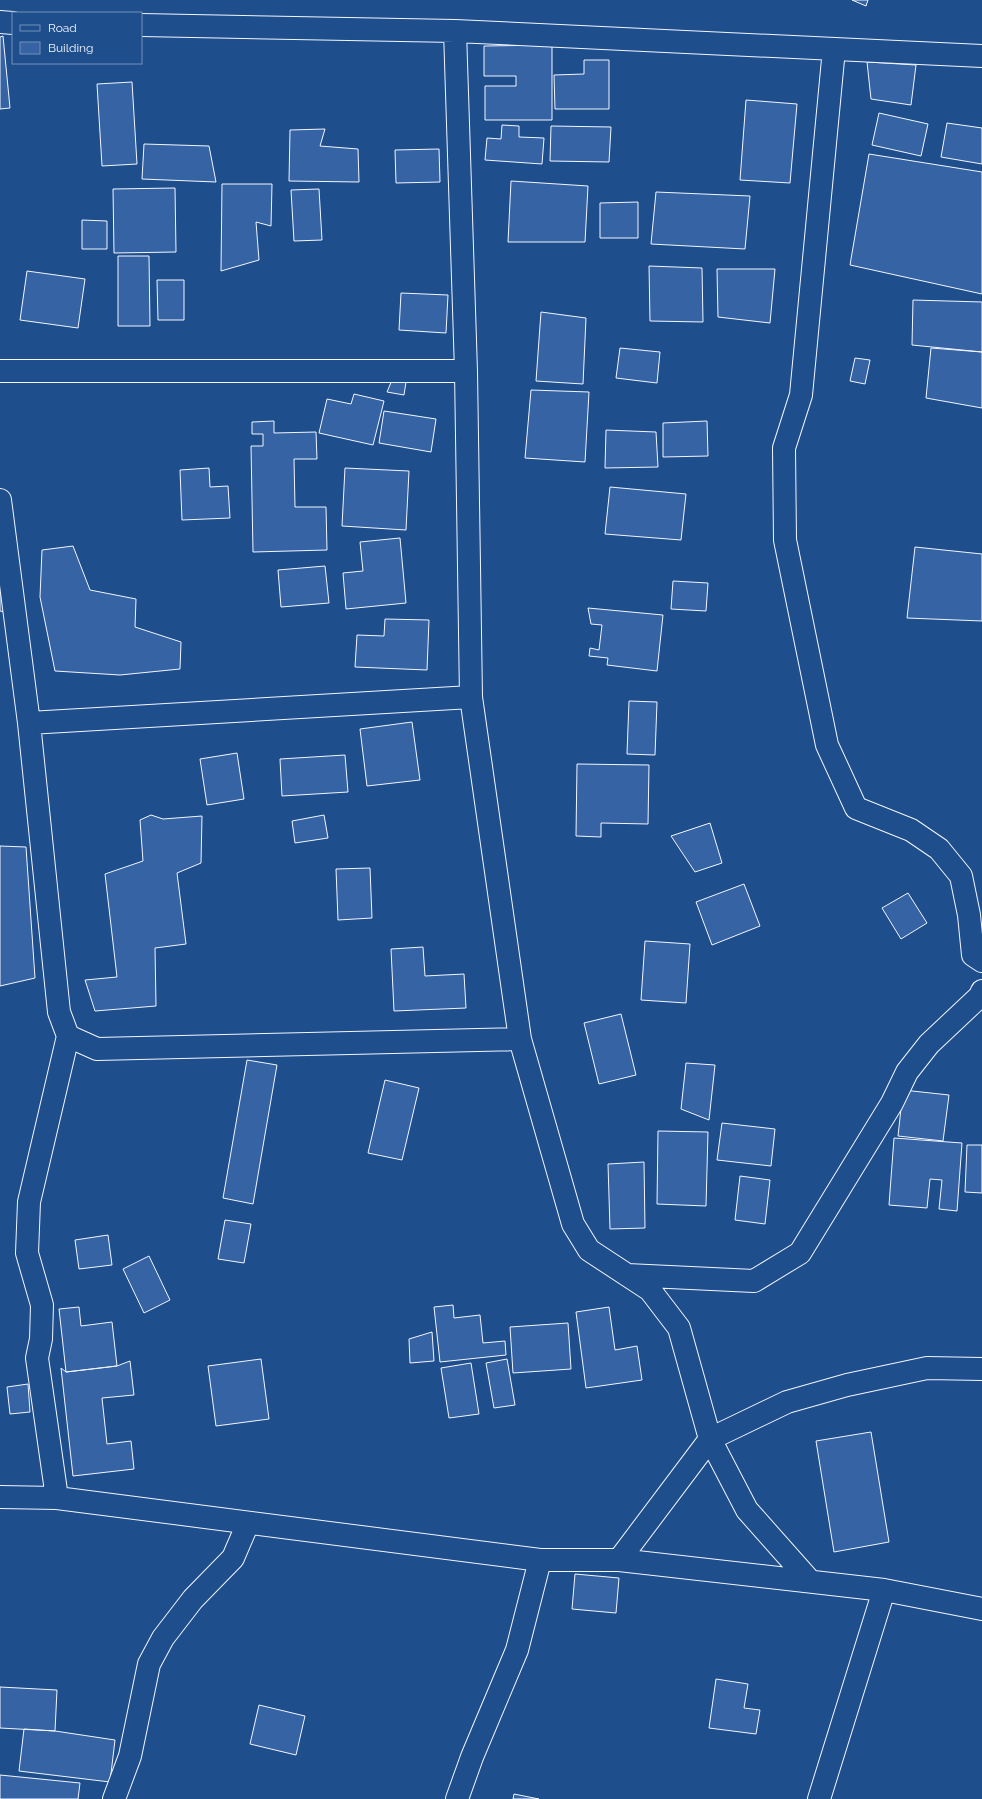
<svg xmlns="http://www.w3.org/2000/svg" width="982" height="1799" font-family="Raleway,sans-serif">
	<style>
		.building { fill: #3563a3; stroke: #f2f6ff }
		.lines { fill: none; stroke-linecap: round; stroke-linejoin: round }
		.minor-casing { stroke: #f2f6ff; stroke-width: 24 }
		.minor { stroke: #1f4e8c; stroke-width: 22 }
	</style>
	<rect width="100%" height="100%" fill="#1f4e8c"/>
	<path class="building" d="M852,0H868L866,6Z
		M3,36L10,108L0,109V37Z
		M552,45V120H485V86H516V76H484V46Z
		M584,60H609V109H555L554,75L584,74Z
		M867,62L916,65L911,105L871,99Z
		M132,82L137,164L102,166L97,84Z
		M746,100L797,104L790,183L740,180Z
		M879,113L928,124L921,156L872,145Z
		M947,123L982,128V164L941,157Z
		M502,125L519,126V137L544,138L542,164L485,160L487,138L501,139Z
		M551,126L611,127L609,162L550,161Z
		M325,129L320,146L358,149L359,182L289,181L290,130Z
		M144,144L209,146L216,182L142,179Z
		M439,149L440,182L396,183L395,150Z
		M869,154L982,172V294L850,265Z
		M511,181L588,186L585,242H508Z
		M222,184H272L271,226L256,222L259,260L221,271Z
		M175,188L176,252L114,253L113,189Z
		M319,189L322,240L294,241L291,190Z
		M656,192L750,196L745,249L651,244Z
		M638,202V238H600V203Z
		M82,220L107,221V249H82Z
		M118,256H149L150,326H118Z
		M649,266L702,268L703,322L650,321Z
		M717,269H775L770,323L718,317Z
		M27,271L85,279L78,328L20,320Z
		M157,280H184V320H158Z
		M401,293L448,295L446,333L399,330Z
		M913,300L982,302V352L912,345Z
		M541,312L586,318L583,384L536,381Z
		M620,348L660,352L657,383L616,378Z
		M931,348L982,352V408L926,398Z
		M855,358L870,360L865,384L850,381Z
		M392,380L406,382L404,395L387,392Z
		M531,390L589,392L585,462L525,458Z
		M354,394L384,401L373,445L319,433L327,399L351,404Z
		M384,411L436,419L431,452L379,443Z
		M274,421V433L316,432L317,459H294L295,507H326L327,550L253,552L251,446H263V434H252V422Z
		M707,421L708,456L663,457V423Z
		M606,430L656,432L658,467L605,468Z
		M209,468L210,487L228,486L230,518L182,520L180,470Z
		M345,468L409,471L406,530L342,526Z
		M610,487L686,494L681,540L605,534Z
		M400,538L406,603L346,609L343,573L363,571L360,542Z
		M73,546L90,590L136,599L135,627L181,642L180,669L120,675L55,671L40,597L42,550Z
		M915,547L982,554V621L907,618Z
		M325,566L329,603L281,607L278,570Z
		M0,574L5,612L0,611Z
		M673,581L708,583L706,611L671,609Z
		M588,608L663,615L657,671L607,665L608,658L589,656L590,648L599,650L602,625L591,624Z
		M385,619L429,620L427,670L355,667L357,635L384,636Z
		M629,701L657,702L655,755L627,754Z
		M412,722L420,780L367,786L360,729Z
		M237,753L244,799L207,805L200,759Z
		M345,755L348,792L282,796L280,759Z
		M577,764L649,765L648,824L601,823V837L576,836Z
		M151,815L163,819L202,816L201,863L177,873L186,944L155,948L156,1006L95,1011L85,980L117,977L105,874L143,861L140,820Z
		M324,815L328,838L295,843L292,821Z
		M710,823L722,863L695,872L671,836Z
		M0,846L26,847L35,978L0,986Z
		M370,868L372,918L338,920L336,869Z
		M744,884L760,926L712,945L696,902Z
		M908,893L927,923L901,939L882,908Z
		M645,941L690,944L686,1003L641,1000Z
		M423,947L425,976L464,974L466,1008L394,1011L391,949Z
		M621,1014L636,1075L599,1084L584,1023Z
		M247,1060L277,1065L253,1204L223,1198Z
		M686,1063L715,1065L709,1120L681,1109Z
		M385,1080L419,1088L402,1160L368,1153Z
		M903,1090L949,1095L943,1141L898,1136Z
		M722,1123L775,1129L771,1166L717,1160Z
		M658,1131L708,1132L706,1206L657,1204Z
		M894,1138L962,1143L957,1211L939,1209L942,1180L930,1179L927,1208L889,1205Z
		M967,1145H982V1193L965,1192Z
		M644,1162L645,1228L610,1229L608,1164Z
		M740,1176L770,1180L765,1224L735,1220Z
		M225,1220L251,1224L244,1263L218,1259Z
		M108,1235L112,1265L79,1269L75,1240Z
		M149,1256L170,1300L144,1313L123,1269Z
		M453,1305L454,1318L480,1315L483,1343L505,1341L506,1355L440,1362L434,1307Z
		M79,1307L81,1326L112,1322L117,1366L66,1372L59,1309Z
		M609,1307L615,1350L637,1346L642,1380L586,1388L576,1312Z
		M568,1323L571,1369L513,1373L510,1327Z
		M432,1332L434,1361L410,1363L409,1339Z
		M261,1359L269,1419L216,1426L208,1366Z
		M507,1359L515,1405L494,1408L486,1363Z
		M130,1361L134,1395L102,1398L107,1444L131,1441L134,1469L73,1476L61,1368L66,1372L117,1366Z
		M471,1363L479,1414L449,1418L441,1368Z
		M28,1384L30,1412L10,1414L7,1387Z
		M871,1432L889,1542L834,1552L816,1441Z
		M575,1574L619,1578L616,1613L572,1609Z
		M716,1679L748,1684L744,1708L760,1710L756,1734L709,1728Z
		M0,1687L57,1690L55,1731L0,1728Z
		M259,1705L305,1716L296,1755L250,1744Z
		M24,1729L55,1731L115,1740L110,1782L19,1771Z
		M0,1775L80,1783L78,1799H0Z
		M514,1794L539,1799H513Z"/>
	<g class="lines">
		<g class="minor-casing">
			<path id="minor" d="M0,22L13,23
				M141,25L455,31L982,56
				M455,31L466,371L471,697L520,1039L573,1224L589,1250L650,1290L679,1328L710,1439L747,1510L810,1581
				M834,49L801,395L784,448L785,540L827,745L856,808L911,830L939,849L961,876L969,915L973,955L982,961
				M0,371H466
				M0,500L29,723L59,1012L68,1036L29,1202L27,1253L42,1305L41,1339L37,1358L57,1498
				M29,723L471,697
				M68,1036L97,1049L520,1039
				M627,1275L754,1281L800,1253L892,1103L907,1072L929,1044L980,996L982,991
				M0,1497L57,1498L540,1560H619L884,1590L982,1609
				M619,1560L710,1439L787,1402L847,1385L927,1368L982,1369
				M114,1799L130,1756L149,1664L163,1638L193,1599L233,1558L248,1523
				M457,1799L472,1757L517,1650L540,1560
				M819,1799L884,1590"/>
		</g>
		<use href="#minor" class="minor"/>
	</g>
	<rect x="12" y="12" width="130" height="52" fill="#1f4e8c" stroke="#7391ba"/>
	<rect x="20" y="25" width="20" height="6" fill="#1f4e8c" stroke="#7391ba"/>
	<text x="48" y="32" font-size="12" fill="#f2f6ff">Road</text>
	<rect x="20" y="42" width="20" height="12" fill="#3563a3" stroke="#7391ba"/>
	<text x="48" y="52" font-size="12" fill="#f2f6ff">Building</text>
</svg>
